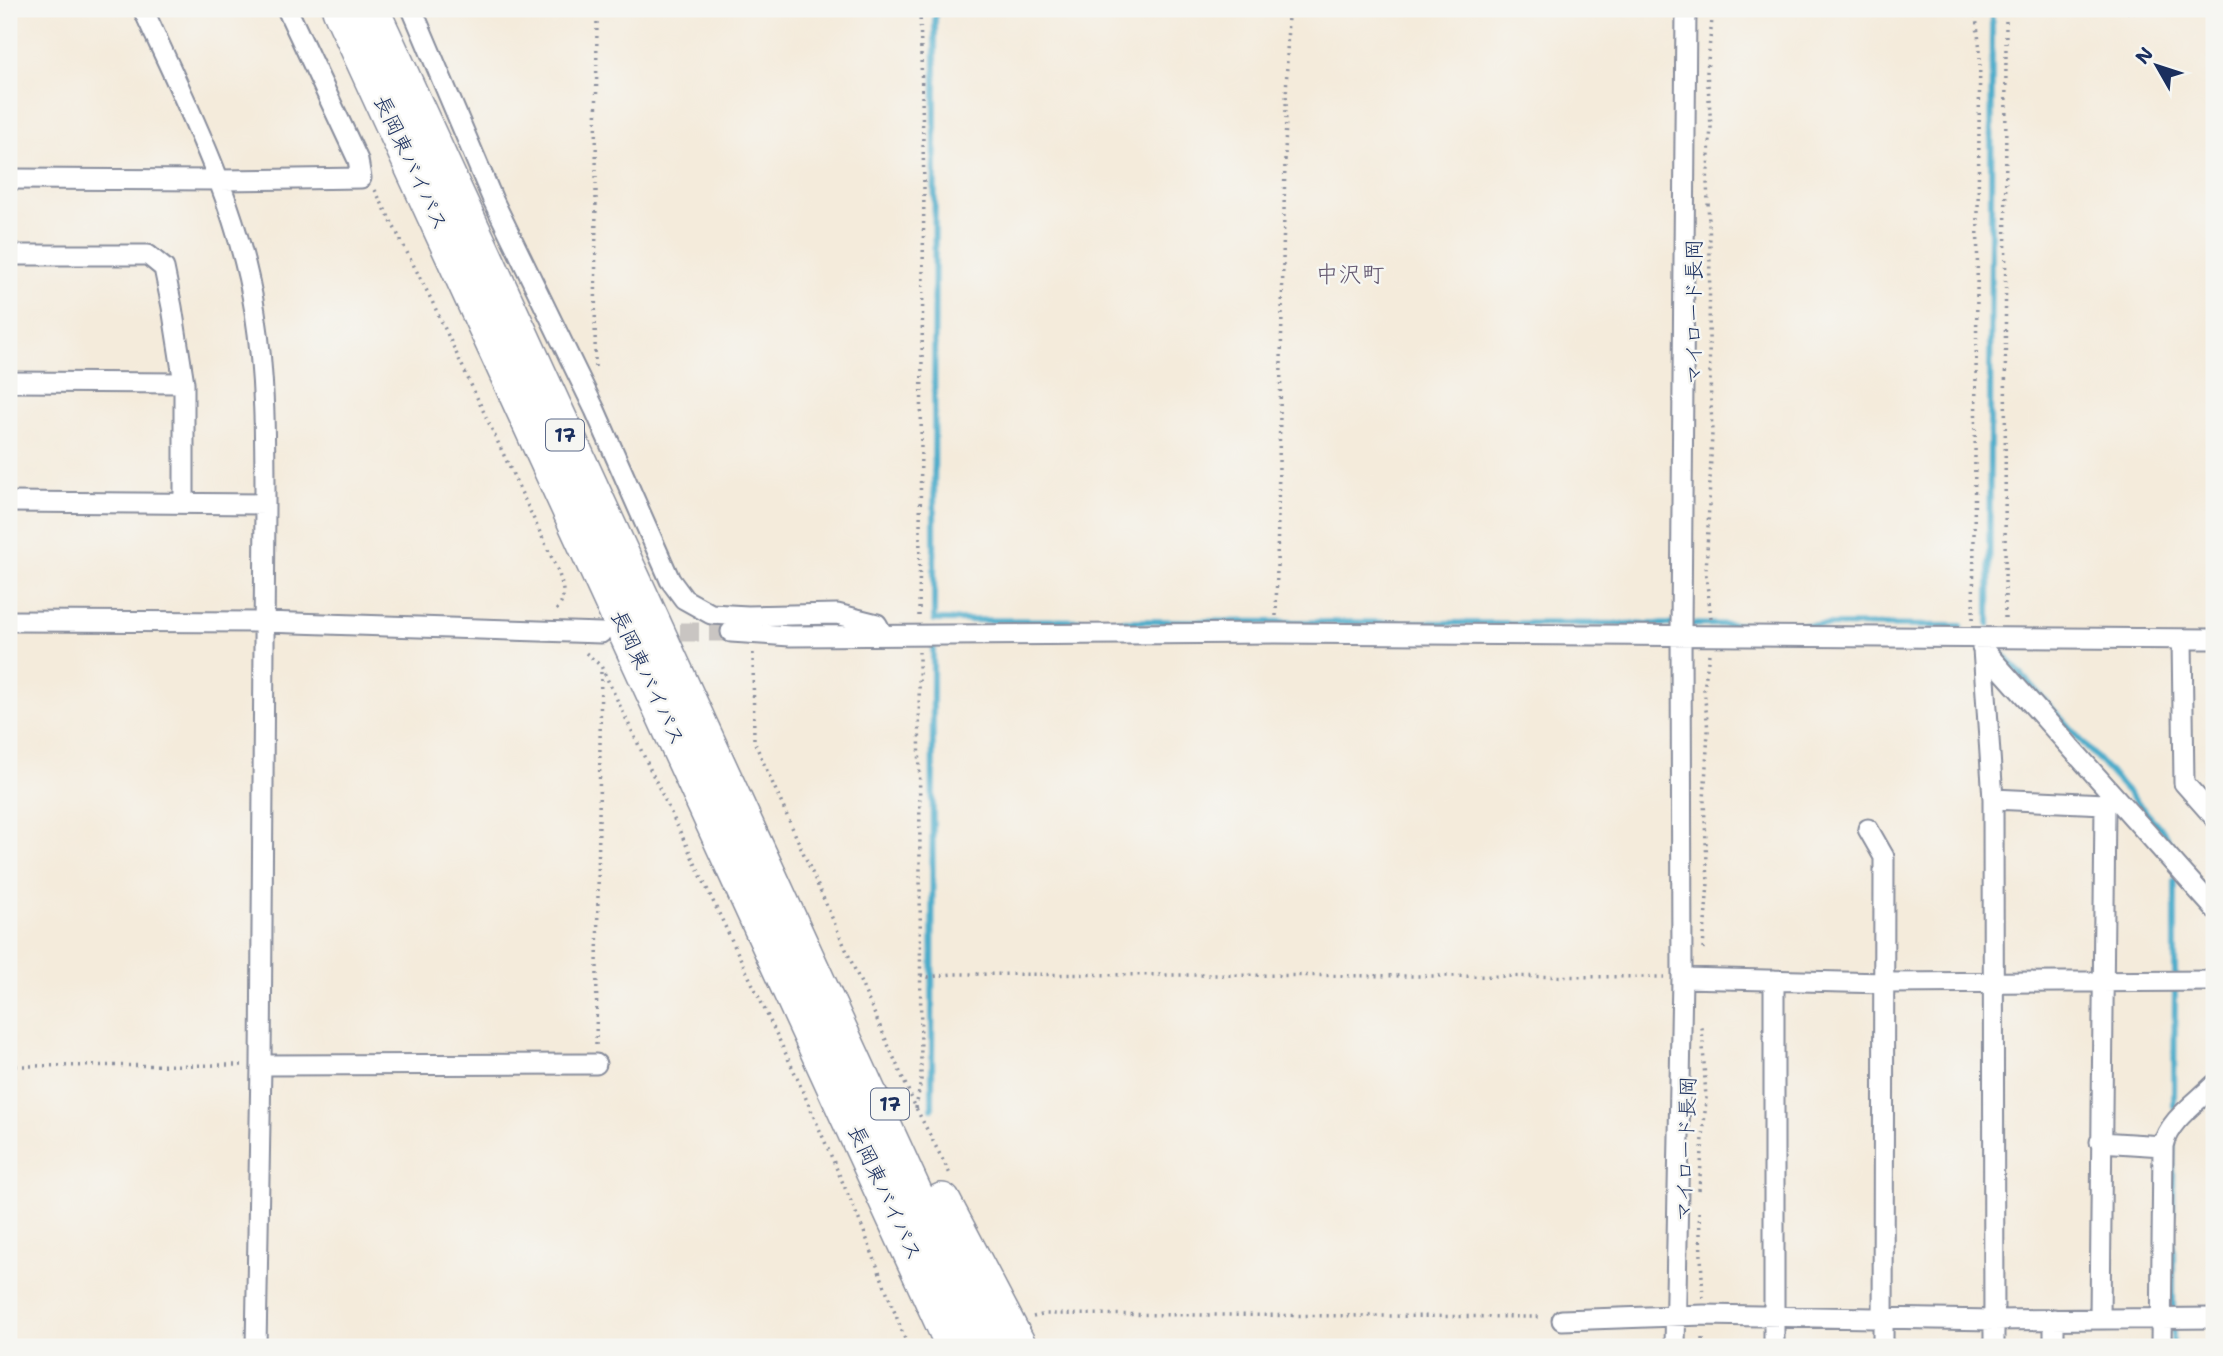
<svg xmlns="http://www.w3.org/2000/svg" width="2223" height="1356" font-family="'Shantell Sans','Klee One',sans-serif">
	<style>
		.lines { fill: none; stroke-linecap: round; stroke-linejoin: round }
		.stream { stroke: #4bacca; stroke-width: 6 }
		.street-tunnel { stroke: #c9c5c2; stroke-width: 19; stroke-dasharray: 19 10; stroke-linecap: butt }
		.street-casing { stroke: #888d9c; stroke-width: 23 }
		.highway-casing { stroke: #888d9c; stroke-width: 40 }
		.path { stroke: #888d9c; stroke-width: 3.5; stroke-dasharray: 2 5; stroke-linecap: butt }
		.street { stroke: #fff; stroke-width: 19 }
		.highway { stroke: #fff; stroke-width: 37 }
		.labels { text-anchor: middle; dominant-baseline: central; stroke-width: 5; stroke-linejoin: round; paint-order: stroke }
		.shield { fill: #f6f6f2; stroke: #5d6b8a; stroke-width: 2 }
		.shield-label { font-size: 19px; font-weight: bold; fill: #1b2f5e }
		.street-label { font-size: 21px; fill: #1b2f5e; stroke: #f6f6f2 }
		.neighbourhood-label { font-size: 23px; fill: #62566e; stroke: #f6f6f2 }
	</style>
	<rect width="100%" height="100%" fill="#f6f6f2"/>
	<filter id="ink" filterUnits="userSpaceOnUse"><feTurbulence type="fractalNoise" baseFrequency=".0143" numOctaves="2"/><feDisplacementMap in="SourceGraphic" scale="14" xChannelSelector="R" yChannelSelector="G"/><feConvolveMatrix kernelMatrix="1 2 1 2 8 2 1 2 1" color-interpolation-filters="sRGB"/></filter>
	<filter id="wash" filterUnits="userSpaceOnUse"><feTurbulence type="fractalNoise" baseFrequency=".00686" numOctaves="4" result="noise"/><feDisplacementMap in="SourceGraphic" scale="28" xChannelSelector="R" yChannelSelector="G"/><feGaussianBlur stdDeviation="1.57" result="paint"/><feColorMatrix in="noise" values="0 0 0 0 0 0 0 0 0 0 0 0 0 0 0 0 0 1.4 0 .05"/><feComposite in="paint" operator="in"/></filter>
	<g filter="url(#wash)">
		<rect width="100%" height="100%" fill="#f4ebdb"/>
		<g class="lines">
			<path class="stream" d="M935,9L934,620L1961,626
				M1989,625L1992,19
				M1998,649L2163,831L2175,851
				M2175,880V975
				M2174,1106L2175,989
				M932,1108L933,645
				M2173,1308V1139
				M2173,1326V1347"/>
		</g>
	</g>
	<g filter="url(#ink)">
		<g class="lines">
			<path class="street-tunnel" d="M651,632H731"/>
			<g class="street-casing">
				<path id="street" d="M143,9C188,107 238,204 255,312C265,375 265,440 265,504L261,1065L256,1347
					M412,9L493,200L595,410L670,580L684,599L711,614L748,616L837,614L877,624L883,635
					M9,179L220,180L361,178L358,160L287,9
					M9,255H148L164,268L172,307L184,383V502
					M9,382L184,383
					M9,502L265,504
					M9,621L264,622L601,633
					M731,632L790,636L1276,633L2214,639
					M2182,639L2184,783L2214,817
					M1982,648L2214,908
					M1983,649L1993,799L1994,1347
					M1993,799L2105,804
					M1868,829L1884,857L1883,1347
					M1682,978L1885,983L2214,981
					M261,1065L596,1064
					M2100,1142L2163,1146
					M2100,1319L2105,804L2114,796
					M1562,1320L1704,1315L1994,1320L2214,1318
					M1675,1347L1682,978L1681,629L1686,9
					M1774,1347V980
					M2054,1347V1319
					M2161,1347L2163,1146C2168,1121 2196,1103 2214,1085"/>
			</g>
			<g class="highway-casing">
				<path id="highway" d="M341,9L955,1347
					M370,9L984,1347
					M942,1202L1018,1347"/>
			</g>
			<path class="path" d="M1232,9L1667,11
				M1791,9L2214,12
				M375,190L431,299L558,571C563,587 568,600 554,612
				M595,367L597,9
				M919,616L924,187L920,9
				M1276,616L1288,9
				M1711,618L1706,575L1712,433L1709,346L1710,243L1707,182L1711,127L1707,71L1713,9
				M2005,618L2006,9
				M1973,619L1980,50L1975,9
				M586,653L601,666L794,1071L863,1229L908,1347
				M753,653L754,741L916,1108L951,1176
				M1703,949L1708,883L1704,801L1708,731L1704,689L1709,654
				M921,975L928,977L953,974L1664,977
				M596,1045L601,668
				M9,1066L242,1065
				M916,1108L921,1080L919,652
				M1699,1190L1706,1099L1702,1027
				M1699,1212L1703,1299
				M1033,1317L1046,1314L1543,1317
				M1703,1347V1334"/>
			<use href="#street" class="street"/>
			<use href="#highway" class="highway"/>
		</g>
	</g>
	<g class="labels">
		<g class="shield">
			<rect x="546" y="419.5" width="38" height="31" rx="5"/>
			<rect x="871" y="1088.5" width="38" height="31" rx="5"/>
		</g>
		<g class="shield-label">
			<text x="565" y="435">17</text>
			<text x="890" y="1104">17</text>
		</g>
		<g class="street-label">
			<text transform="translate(411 163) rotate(65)">長岡東バイパス</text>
			<text transform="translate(1694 312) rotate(-90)">マイロード長岡</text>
			<text transform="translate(648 678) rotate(65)">長岡東バイパス</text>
			<text transform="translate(1686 1149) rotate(-88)">マイロード長岡</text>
			<text transform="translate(885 1193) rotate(65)">長岡東バイパス</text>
		</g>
		<g class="neighbourhood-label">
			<text x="1350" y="274">中沢町</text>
		</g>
	</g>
	<rect width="2223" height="1356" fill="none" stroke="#f6f6f2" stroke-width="35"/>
	<g transform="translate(2157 66) rotate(309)" stroke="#f6f6f2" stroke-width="5" paint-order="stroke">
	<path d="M0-5L12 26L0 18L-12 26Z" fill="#1b2f5e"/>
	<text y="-10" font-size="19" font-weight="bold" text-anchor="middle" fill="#1b2f5e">N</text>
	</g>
</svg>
